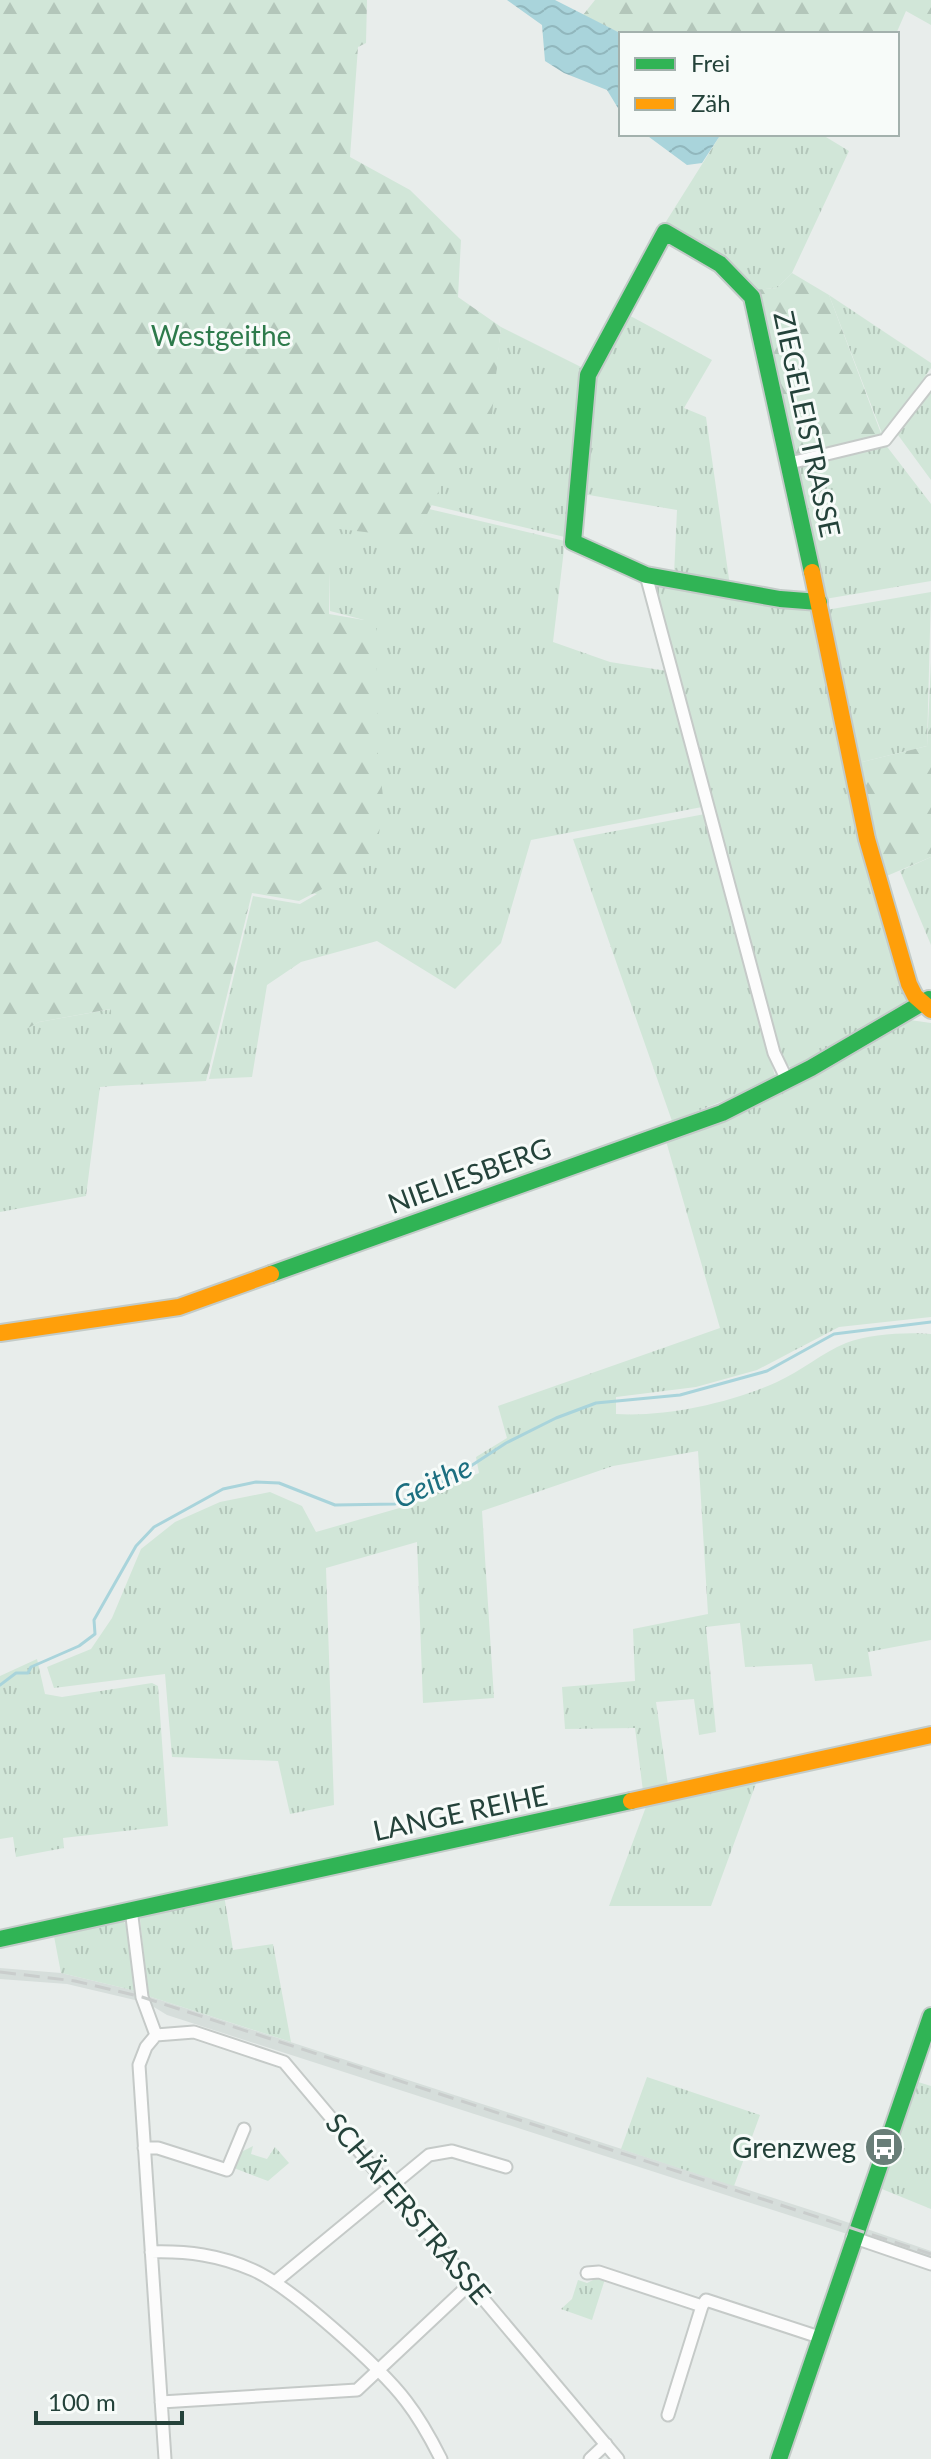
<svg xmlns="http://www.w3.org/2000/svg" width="931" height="2459" font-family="Lato,sans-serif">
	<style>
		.built { fill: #d6dedb }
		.grass { fill: url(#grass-tufts); fill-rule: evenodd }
		.forest { fill: url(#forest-firs) }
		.water { fill: url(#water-waves) }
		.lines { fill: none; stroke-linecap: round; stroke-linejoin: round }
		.stream { stroke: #a9d4db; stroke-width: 3 }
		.street-casing { stroke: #c5cac8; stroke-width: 15 }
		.fast-casing { stroke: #c3cbc8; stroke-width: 20 }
		.slow-casing { stroke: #c3cbc8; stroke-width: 20 }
		.street { stroke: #fcfcfc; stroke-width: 11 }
		.fast { stroke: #30b455; stroke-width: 16 }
		.slow { stroke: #ff9f0a; stroke-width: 16 }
		.rail { stroke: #c9cdcc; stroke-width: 3; stroke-dasharray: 16 8; stroke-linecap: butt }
		.labels { text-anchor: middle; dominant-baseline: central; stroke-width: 6; stroke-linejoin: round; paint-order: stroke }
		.park-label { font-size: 28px; fill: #2d7a4b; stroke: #f7fbf9 }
		.street-label { font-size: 28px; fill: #24423a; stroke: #f7fbf9 }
		.poi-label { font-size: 28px; fill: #24423a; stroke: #f7fbf9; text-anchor: end }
		.water-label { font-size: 30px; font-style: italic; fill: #1c6f80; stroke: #f7fbf9 }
	</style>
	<defs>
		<pattern id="grass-tufts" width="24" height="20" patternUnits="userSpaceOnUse" patternTransform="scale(2)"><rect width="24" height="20" fill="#d1e6d8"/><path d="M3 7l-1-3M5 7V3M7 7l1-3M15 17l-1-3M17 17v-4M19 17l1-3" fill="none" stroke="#b3c6ba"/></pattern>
		<pattern id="forest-firs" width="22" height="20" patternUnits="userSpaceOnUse" patternTransform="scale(2)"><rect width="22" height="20" fill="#d1e6d8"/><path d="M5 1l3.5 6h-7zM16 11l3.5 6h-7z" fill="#b3c6ba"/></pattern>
		<pattern id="water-waves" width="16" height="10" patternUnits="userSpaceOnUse" patternTransform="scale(2)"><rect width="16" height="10" fill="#a9d4db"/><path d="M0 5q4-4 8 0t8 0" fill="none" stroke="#91b7bd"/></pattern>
	</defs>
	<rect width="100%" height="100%" fill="#e8edeb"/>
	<path class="built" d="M0,1968L61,1973L136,1991L135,2000L67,1984L0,1979Z
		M148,1996L829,2216L931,2251V2261L167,2015L149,2004Z"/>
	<path class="grass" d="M0,0H76L337,159L455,292L489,426L501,327L585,369L578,398L569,538L431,505L434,498L415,538L429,509L565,541L553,642L610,662L667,671L702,807L531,840L501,943L455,989L377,941L301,962L267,985L252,1077L209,1079L253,896L300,904L317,894L254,882L113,1059V1086L100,1087L86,1196L0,1212ZM330,553V611L364,620L313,629ZM122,966L113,1040L112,1009L39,1022L17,1033Z
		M721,134H821L849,151L792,273L777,288L753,290L662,228Z
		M829,295L931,363V368L883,436Z
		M623,312L712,360L684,408L706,417L730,586L674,575L677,510L583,494L591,372Z
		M931,384V480L898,435Z
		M885,444L931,504V581L825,599L795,467Z
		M652,580L812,607L871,884L909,1003L794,1070L780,1059Z
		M931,592L927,746L858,763L826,610Z
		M705,814L776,1080L672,1121L573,839Z
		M931,857V945L900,871Z
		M910,1020L931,1023V1317L839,1327L757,1370L696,1387L616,1397V1414C666,1417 730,1403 777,1382C801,1371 822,1353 846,1343C870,1334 906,1332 931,1334V1640L868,1652L872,1676L815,1681L812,1664L745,1667L740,1623L706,1627L716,1732L699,1735L694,1699L656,1702L668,1785L643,1791L635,1728L565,1729L562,1687L635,1681L633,1629L708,1614L698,1451L613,1466L482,1511L494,1698L423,1703L417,1542L326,1568L334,1805L290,1814L278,1761L172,1757L165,1674L54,1688L47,1667L91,1649L112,1618L141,1549L175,1522L220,1502L270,1492L302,1506L316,1532L403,1507L479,1473L476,1457L507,1438L498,1406L720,1328L666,1141L791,1089Z
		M37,1659L45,1694L62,1697L152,1683L158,1686L168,1826L63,1838L64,1848L16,1857L13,1837L0,1839V1676Z
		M758,1778L711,1906H609L647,1804Z
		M224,1895L233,1950L273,1944L291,2042L148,1996L140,1919L144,1914Z
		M122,1917L129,1933L136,1991L61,1973L53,1931Z
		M647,2077L760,2115L734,2186L621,2149Z
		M915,2081L931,2086V2209L877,2187Z
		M253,2146L251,2154L267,2159L275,2147L289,2163L268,2181L234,2168L239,2153Z
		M597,2278L605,2279L592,2320L561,2309L572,2299L578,2280L587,2283Z"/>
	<path class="forest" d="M0,0H367L366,43L358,47L350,157L410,190L461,240L458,297L501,327L491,424L459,451L415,538L331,528L329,614L376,622L378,754L384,805L374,862L299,901L252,893L206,1081L113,1086L111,1009L39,1022L3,1042L0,1065Z
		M595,0H931V25L906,11L896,34H622L583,15Z
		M792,273L829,295L885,444L781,470L764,394L769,373L753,290L777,288Z
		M931,662V857L882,878L858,763L927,746Z"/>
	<path class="water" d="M507,0H555L622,34L621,113L607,90L564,73L545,61L542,25Z
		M645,134H721L702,163L687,165Z"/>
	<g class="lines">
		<path class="stream" d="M0,1685L16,1673H28L31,1667L79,1646L95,1634L94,1620L136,1546L154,1527L223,1489L256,1482L279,1483L335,1505L395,1504L457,1475L506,1443L556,1418L596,1403L680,1395L767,1371L834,1334L931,1322"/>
		<g class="street-casing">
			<path id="street" d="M790,463L885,440L931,381
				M646,575L774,1053L787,1080
				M131,1909L142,1997L156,2035L146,2047L139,2065L165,2459
				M156,2035L194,2032L284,2062L618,2459
				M144,2148H158L227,2170L244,2129
				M852,2237L931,2264
				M151,2252C188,2251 219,2255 253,2270C290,2286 381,2368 406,2401C420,2419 431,2439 441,2459
				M587,2273L599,2272L702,2306L706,2300L819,2337
				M275,2282L429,2155L452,2151L506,2167
				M161,2402L357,2390L472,2282
				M668,2415L702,2306
				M590,2459L606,2444"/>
		</g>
		<g class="fast-casing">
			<path id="fast" d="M812,572L752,297L720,264L665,232L588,375L573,542L646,575L780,599L819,602
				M271,1274L722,1113L811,1068L929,999
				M0,1939L631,1801
				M779,2459L931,2016"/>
		</g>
		<g class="slow-casing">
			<path id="slow" d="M812,572L867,839L909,984L915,996L931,1010
				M0,1333L179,1307L271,1274
				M631,1801L931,1735"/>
		</g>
		<use href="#street" class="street"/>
		<use href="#fast" class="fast"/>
		<use href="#slow" class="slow"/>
		<path class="rail" d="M0,1972L75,1981L142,1997L931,2254"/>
	</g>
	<defs>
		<g id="bus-disc" transform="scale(2)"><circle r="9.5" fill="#697e78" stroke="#f7fbf9"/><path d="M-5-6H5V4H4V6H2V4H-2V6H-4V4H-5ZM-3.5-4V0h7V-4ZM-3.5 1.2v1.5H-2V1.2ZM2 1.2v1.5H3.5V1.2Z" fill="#fff"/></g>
	</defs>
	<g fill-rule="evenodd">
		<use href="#bus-disc" x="884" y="2147"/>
	</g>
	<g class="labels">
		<g class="park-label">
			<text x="221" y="335">Westgeithe</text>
		</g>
		<g class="street-label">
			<text transform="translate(808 424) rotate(78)">ZIEGELEISTRASSE</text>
			<text transform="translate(469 1175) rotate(-20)">NIELIESBERG</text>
			<text transform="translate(460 1812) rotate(-12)">LANGE REIHE</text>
			<text transform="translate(409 2208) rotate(50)">SCHÄFERSTRASSE</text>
		</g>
		<g class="poi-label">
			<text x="856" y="2147">Grenzweg</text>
		</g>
		<g class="water-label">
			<text transform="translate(432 1481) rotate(-25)">Geithe</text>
		</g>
	</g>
	<rect x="619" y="32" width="280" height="104" fill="#f7fbf9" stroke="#a3b1ad" stroke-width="2"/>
	<rect x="635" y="58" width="40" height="12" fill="#30b455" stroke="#a3b1ad" stroke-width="2"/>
	<text x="691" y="72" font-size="24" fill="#24423a">Frei</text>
	<rect x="635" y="98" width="40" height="12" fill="#ff9f0a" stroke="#a3b1ad" stroke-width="2"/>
	<text x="691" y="112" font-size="24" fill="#24423a">Zäh</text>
	<path d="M36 2411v12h146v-12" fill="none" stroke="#24423a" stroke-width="4"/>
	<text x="48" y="2411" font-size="24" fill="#24423a" stroke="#f7fbf9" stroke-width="6" paint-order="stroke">100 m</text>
</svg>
